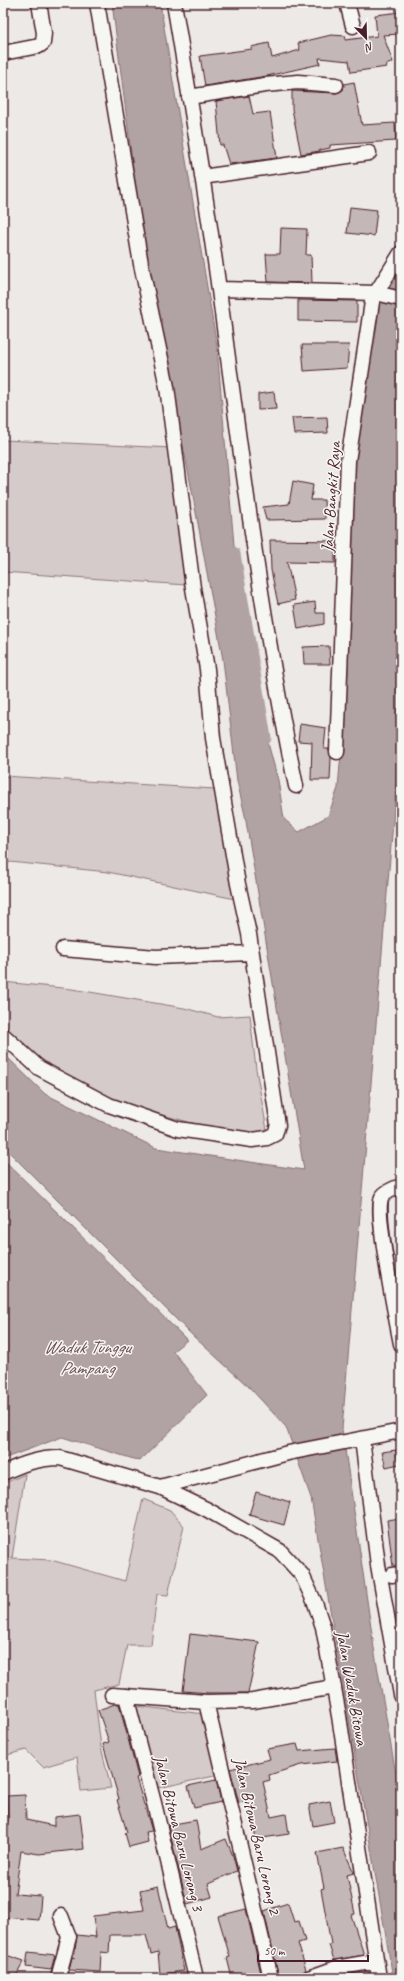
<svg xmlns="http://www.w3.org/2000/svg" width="404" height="1981" font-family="Caveat,sans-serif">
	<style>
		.green { fill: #d4cbca; stroke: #8f757a }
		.water { fill: #b1a2a3; stroke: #886e73 }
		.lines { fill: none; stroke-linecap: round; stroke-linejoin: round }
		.canal { stroke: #b1a2a3; stroke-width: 15 }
		.building { fill: #c4b7b7; stroke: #4a1f2b }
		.minor-casing { stroke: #4a1f2b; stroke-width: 17 }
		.minor { stroke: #f6f6f2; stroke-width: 14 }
		.labels { text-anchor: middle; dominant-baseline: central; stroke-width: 3; stroke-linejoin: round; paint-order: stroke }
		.street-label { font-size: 17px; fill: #4a1f2b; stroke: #f6f6f2 }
		.water-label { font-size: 18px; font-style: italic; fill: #6e4d55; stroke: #f6f6f2 }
	</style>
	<rect width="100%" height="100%" fill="#ece9e6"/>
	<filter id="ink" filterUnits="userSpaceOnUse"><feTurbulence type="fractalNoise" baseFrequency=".025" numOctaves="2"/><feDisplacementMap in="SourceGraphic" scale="8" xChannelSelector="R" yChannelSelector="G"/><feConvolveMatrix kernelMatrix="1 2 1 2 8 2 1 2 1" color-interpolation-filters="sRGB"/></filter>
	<g filter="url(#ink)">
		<path class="green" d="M3,440L172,448L186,585L3,572Z
			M3,776L215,789L235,899L108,872L10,862L3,868Z
			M3,982L72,989L184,1008L218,1017L250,1015L256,1069L267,1130L248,1138L103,1099L29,1051L3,1027Z
			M25,1474L12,1558L51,1560L125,1581L143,1499L170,1510L184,1526L168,1595L157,1594L151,1645H127L119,1684L94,1690L101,1747L111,1788L81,1791L77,1757L43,1767L26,1750L3,1756V1484Z
			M135,1706L205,1714L219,1775L158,1788Z"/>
		<path class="water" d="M112,3H160L217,347L243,650L278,780L284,819L299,832L328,816L338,788L348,671L353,404L376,310L401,266V727L342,1429L374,1648L401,1803V1978H393L311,1498L286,1427L250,1388L192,1335L3,1146V1053L45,1094L156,1148L304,1170L245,815L237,781L223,660L192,491L142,238Z
			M3,1159L187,1340L173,1351L207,1395L140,1461L62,1437L3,1459Z"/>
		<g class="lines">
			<path class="canal" d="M233,554L264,738"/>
		</g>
		<path class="building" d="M401,12V34L383,35L393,62L386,65L387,67L351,72L349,61L319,58L320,64L267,76L205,86L200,56L252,49L251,47L269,43L272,58L300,50L298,43L331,35L346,36L345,40L377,36L375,15Z
			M354,82L362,125L395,123L396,141L330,145V148L320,150V151L301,154L292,109V91L336,93L343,90L344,84Z
			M249,96L253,114L270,112L277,158L229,164L223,145H220L216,101Z
			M350,207L377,210L374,236L347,233Z
			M281,228L307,229L306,255H311L312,283L268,282L266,254H280Z
			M298,300L357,301V322L298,321Z
			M302,345H349L347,368L304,371Z
			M274,392L276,409L258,410V394Z
			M327,417L328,433L294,434L292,418Z
			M293,481L313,485L311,500H324L325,519L266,520L263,507L289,504Z
			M270,540L335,541V563L287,562L295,600L278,604L271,570Z
			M315,602L316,613H324V624L298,629L294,605Z
			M329,646L330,664H304L303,647Z
			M300,724L326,728L324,749H329L331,758L330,780H311L312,742L298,741Z
			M396,1450L399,1464L386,1467L382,1452Z
			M256,1492L290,1502L284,1525L249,1515Z
			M401,1518V1566H393L387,1520Z
			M190,1634L259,1642L248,1693H209L183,1691Z
			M115,1704H119L138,1777L136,1778L152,1831L146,1832L148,1842L129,1847L125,1833L127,1832L117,1800L119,1799L103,1744L109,1742L98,1710Z
			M297,1744L299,1751L335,1748L337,1761L301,1765L269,1775L270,1780L263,1782L271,1817L286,1814L289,1834L256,1839L249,1801L239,1803L230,1769L270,1759L267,1749Z
			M216,1780L221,1802L194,1808L188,1786Z
			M25,1795L26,1820L54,1826V1817L80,1814L84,1849L39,1854L21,1851L15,1894L41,1896L39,1920L3,1917V1820L8,1821L7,1796Z
			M330,1801L334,1822L313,1826L309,1805Z
			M196,1820L201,1849L226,1839L233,1856L237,1871L208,1884L212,1897L187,1904L168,1825Z
			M343,1848L354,1873L347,1875L355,1914L351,1915L364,1955L334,1960L329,1945L331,1944L321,1889L324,1888L317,1853Z
			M158,1886L168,1929L175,1927L184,1971L160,1974L158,1952L151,1954L146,1935H110L109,1953L101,1952L100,1972L69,1970L72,1957L74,1958L77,1935L96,1937L93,1916L144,1910L140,1890Z
			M288,1903L294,1922L299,1921L305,1941L298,1943L306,1970L297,1978H279L264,1911Z
			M246,1909L262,1978H232L227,1958L230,1957L218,1916Z
			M28,1952L55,1955L51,1970L26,1967Z
			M3,1954L24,1961L15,1978H3Z
			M368,1971L370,1978H339L338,1976Z"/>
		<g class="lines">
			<g class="minor-casing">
				<path id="minor" d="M174,3C190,99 206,194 219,290C241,456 262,623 296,786
					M347,3L353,26
					M3,53L39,46L43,43L44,33L39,3
					M189,97L265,85L298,82L336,85
					M202,177L369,153
					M219,289L376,293L401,299
					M337,752L348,461L372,302L376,293L401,253
					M63,949L156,957L251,953
					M3,1035L39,1068L109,1105L178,1129L252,1140L267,1138L275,1134L278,1125L249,934L238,884L213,738L207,669L193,588L167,387L141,264L97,3
					M401,1186C395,1188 386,1191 382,1197C374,1209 397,1323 401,1344
					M362,1439L378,1565L401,1695
					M3,1473C22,1464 39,1458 60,1458L160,1487L206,1509L280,1551L302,1575L315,1603L323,1627L339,1716L379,1978
					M160,1487L288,1453L401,1431
					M392,1575L401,1574
					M112,1695L206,1702L253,1701L334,1687
					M126,1696L154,1803L196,1978
					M206,1702L271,1978
					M58,1978L69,1937L61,1916
					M308,1978L336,1968L376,1961"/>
			</g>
			<use href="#minor" class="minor"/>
		</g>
	</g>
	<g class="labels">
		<g class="street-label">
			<text transform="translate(331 497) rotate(-86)">Jalan Bangkit Raya</text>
			<text transform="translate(352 1688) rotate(80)">Jalan Waduk Bitowa</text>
			<text transform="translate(179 1833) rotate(76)">Jalan Bitowa Baru Lorong 3</text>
			<text transform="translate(257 1836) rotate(77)">Jalan Bitowa Baru Lorong 2</text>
		</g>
		<g class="water-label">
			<text x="87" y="1347">Waduk Tunggu<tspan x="87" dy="21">Pampang</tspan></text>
		</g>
	</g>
	<rect width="404" height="1981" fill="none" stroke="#f6f6f2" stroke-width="16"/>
	<rect x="8" y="8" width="388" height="1965" fill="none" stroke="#4a1f2b" stroke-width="1.5" filter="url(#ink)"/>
	<g transform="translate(366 38) rotate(157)" stroke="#f6f6f2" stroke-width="3" paint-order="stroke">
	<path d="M0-3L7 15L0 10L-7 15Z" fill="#4a1f2b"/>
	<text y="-6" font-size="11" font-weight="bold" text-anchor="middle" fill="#4a1f2b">N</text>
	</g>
	<path d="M258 1955v6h110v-6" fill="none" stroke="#4a1f2b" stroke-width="2"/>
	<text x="264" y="1955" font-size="12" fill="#4a1f2b" stroke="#f6f6f2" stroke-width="3" paint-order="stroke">50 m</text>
</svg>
